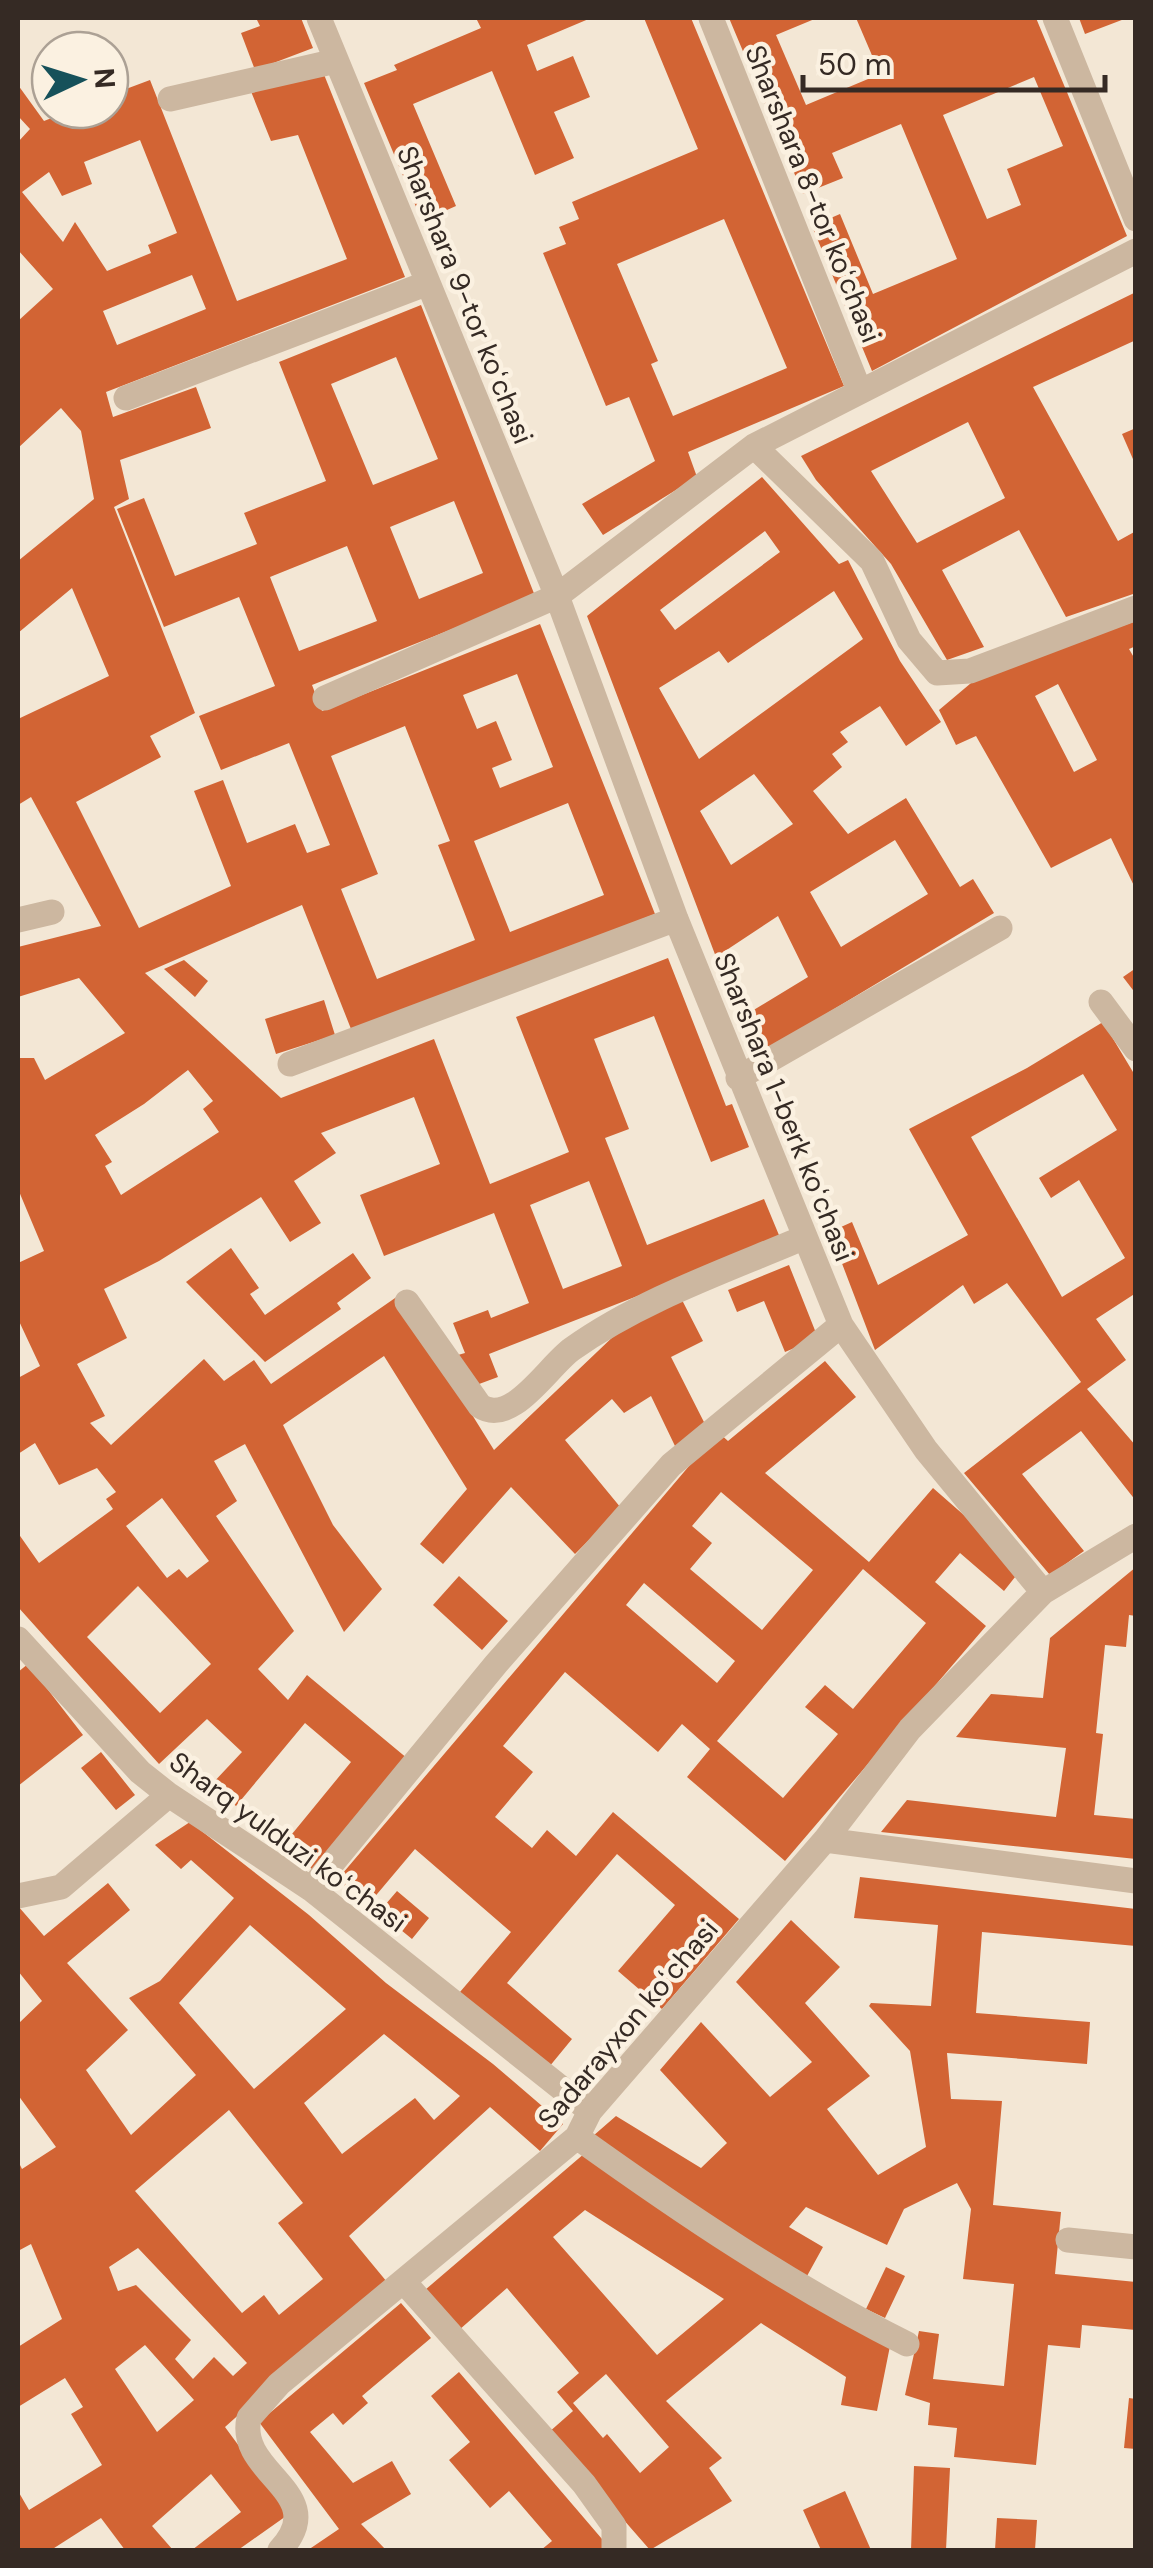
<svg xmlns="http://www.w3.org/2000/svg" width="1153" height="2568" font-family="'DM Sans',sans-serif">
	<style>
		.building { fill: #d26434; fill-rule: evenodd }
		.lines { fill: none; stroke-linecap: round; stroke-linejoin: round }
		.minor { stroke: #ccb7a0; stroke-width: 25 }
		.labels { text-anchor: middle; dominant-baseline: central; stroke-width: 9; stroke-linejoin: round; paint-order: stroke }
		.street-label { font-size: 28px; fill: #352a24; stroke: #fbf1e1 }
	</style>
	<rect width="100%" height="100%" fill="#f3e7d5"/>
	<path class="building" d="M256,18H301L313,48L255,70L241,33L260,26Z
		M476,18H591L527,45L537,71L573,56L590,97L554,112L574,158L535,175L492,71L413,104L456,206L422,221L364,83L397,70L394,65L481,28Z
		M644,18H691L844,386L688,452L697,477L603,535L582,504L655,461L629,397L606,406L543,253L566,244L559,227L579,219L572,202L698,149ZM724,219L787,368L673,416L651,364L658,361L617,264Z
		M729,18H817L776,35L806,105L880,74L856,18H1036L1127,236L872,371L812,226L840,214L873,294L957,259L901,124L832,153L843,178L803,194ZM1034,77L1063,146L1007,169L1021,205L987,219L943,115Z
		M1079,18H1127L1085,34Z
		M323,72L405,277L106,392L113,417L196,387L211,428L120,460L129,499L114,507L195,713L150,736L161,757L76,802L139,928L231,886L194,791L223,780L247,843L295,824L307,853L330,845L289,743L221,770L199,716L275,686L239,597L164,627L117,509L144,498L175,576L257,544L244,513L326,481L279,362L421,305L535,596L312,685L319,703L322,711L540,624L655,914L353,1034L302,905L145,973L281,1098L434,1039L490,1184L569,1152L516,1017L668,958L726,1106L732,1104L749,1147L711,1162L654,1016L594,1039L629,1129L605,1138L647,1245L764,1199L781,1240L489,1354L498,1377L471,1387L458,1355L465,1353L453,1323L488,1310L491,1318L529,1303L494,1213L384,1256L360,1195L440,1164L414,1097L321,1133L336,1153L294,1181L321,1223L290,1242L261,1197L159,1261L104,1289L127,1338L77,1364L105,1416L90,1423L111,1445L204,1359L224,1381L254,1360L271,1384L398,1296L494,1450L618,1332L682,1300L703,1341L671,1357L708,1430L675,1446L651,1396L624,1413L612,1399L565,1440L621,1508L575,1554L511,1487L443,1564L420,1544L467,1489L384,1356L283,1425L333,1525L382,1589L344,1632L245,1444L214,1461L237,1501L216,1516L294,1631L258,1669L288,1700L307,1675L408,1759L312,1869L283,1845L351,1762L305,1723L236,1806L211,1785L242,1752L207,1719L159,1764L18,1607V1533L39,1563L113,1509L106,1499L116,1492L97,1468L59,1485L35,1443L18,1454V1378L40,1366L18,1319V1263L44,1251L18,1189V1058H34L45,1080L125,1033L79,978L18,997V947L101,926L31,797L18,805V719L109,676L72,588L18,633V561L94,499L81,431L61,408L18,448V321L53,289L18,250V142L30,129L18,116V85L44,121L72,110H110V95L150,80L237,301L347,259L298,135L271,141L250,89ZM140,140L177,233L148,245L151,253L107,271L75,222L63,242L22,192L49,172L62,196L92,184L84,162ZM192,275L206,309L117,345L103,311ZM396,357L438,459L373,485L331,384ZM454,501L483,573L419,599L390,527ZM347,546L377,621L299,651L270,577ZM517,674L553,767L500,788L492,768L512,760L496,721L477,729L463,695ZM405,726L450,841L438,845L475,940L377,979L341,889L378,874L331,756ZM568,803L604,895L510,932L474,841ZM188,1070L213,1101L203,1109L219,1132L121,1195L105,1166L112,1162L95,1135L144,1104ZM589,1181L622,1266L563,1289L530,1205ZM162,1498L209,1561L187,1578L179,1569L167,1578L126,1526ZM138,1586L211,1664L160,1713L87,1637Z
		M1136,292V340L1033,387L1118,541L1136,531V593L1066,617L1019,530L942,570L984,647L947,660L891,564L816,480L801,456ZM968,422L1005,498L917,543L871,471Z
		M1136,428V466L1122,434Z
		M762,477L839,564L848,560L900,661L941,722L906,746L880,706L840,732L848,742L832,754L842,767L813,791L848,834L906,798L960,887L973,879L994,913L756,1056L742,1017L808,977L778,916L716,957L587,616ZM765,531L780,552L675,630L660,610ZM834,591L863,639L699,759L659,688L719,651L728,663ZM754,774L793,824L731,865L700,811ZM895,840L928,894L841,947L810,892Z
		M1136,621V646L1129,649L1136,661V890L1111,838L1051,868L976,736L956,745L939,710L977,678ZM1058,684L1097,760L1074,772L1035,696Z
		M184,960L208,981L195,997L164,969Z
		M1136,968V994L1123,977Z
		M324,1000L335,1035L276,1054L265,1019Z
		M1103,1022L1136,1077V1293L1096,1319L1126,1360L1087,1389L1136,1446V1501L1081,1431L1022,1474L1084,1551L1050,1575L964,1473L1081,1382L1007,1283L974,1304L963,1285L875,1350L830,1232L852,1222L878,1285L968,1235L909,1129L1027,1068ZM1083,1074L1117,1130L1039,1178L1051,1198L1079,1180L1125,1258L1062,1297L971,1137Z
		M231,1248L259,1288L250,1294L265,1315L353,1253L371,1278L337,1303L341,1309L265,1362L186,1282Z
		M789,1265L818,1338L785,1352L764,1301L737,1312L728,1290Z
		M825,1361L856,1397L765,1473L869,1562L933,1488L981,1530L1019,1572L1004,1591L960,1553L935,1582L986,1626L785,1861L687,1777L710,1749L682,1724L658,1752L565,1672L503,1746L533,1772L495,1817L532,1848L547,1830L576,1856L613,1812L739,1919L662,2009L618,1971L675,1905L617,1854L507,1983L572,2039L549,2067L460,1992L511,1932L415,1849L367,1906L337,1880L718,1432L728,1441ZM721,1492L813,1570L762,1630L690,1569L712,1543L692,1526ZM863,1569L926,1623L853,1709L825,1685L805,1707L838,1734L783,1798L717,1741ZM644,1583L735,1661L717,1683L626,1605Z
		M1136,1567V1616L1129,1615L1126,1647L1105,1645L1096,1733L1103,1734L1094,1815L1136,1819V1859L881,1832L907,1800L1056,1817L1066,1748L956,1737L991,1694L1043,1698L1050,1638Z
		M459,1576L508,1621L482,1650L433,1605Z
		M28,1664L83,1735L18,1786V1672Z
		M101,1752L135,1795L116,1810L81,1768Z
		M190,1822L309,1915L386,1983L493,2064L563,2124L540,2151L490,2107L349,2236L387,2282L225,2427L289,2514L238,2550H192L241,2512L211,2474L152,2526L173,2550H125L101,2518L51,2550H18V2491L29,2510L102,2465L71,2414L83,2407L65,2378L18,2407V2347L62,2319L31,2244L18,2251V2161L22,2169L56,2147L18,2095V2024L42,2001L18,1971V1906L44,1936L108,1883L130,1910L67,1963L128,2030L86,2070L131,2135L196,2075L129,1998L160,1981L234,1898L191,1860L181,1869L155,1845ZM250,1925L346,2009L254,2089L179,2003ZM384,2034L460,2096L434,2120L415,2098L342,2154L304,2103ZM229,2110L303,2203L278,2223L323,2279L279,2315L264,2295L242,2313L135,2191ZM138,2248L247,2363L233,2376L214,2357L193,2379L175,2359L191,2340L136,2285L118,2291L109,2267ZM145,2345L194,2400L157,2432L115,2369Z
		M860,1877L1136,1909V1946L982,1932L976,2013L1090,2022L1087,2064L947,2053L951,2099L1002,2101L993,2205L1061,2212L1055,2274L1136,2282V2330L1082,2325L1080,2348L1048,2345L1036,2465L954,2457L957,2428L928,2425L930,2403L905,2395L919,2331L939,2334L933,2379L1004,2386L1014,2284L963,2279L971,2209L957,2183L904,2209L887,2245L806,2207L789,2227L823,2247L807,2276L761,2250L593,2136L616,2116L701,2168L727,2143L660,2070L701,2022L770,2097L812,2062L736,1982L791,1920L840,1967L805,2003L870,2076L827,2109L878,2175L926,2147L910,2051L869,2006L871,2003L931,2006L938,1925L854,1918Z
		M397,1891L429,1918L412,1939L379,1912Z
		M585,2153L891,2341L877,2411L841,2405L846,2377L761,2323L666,2401L722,2458L709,2468L732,2501L650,2550L548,2433L573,2411L557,2392L579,2373L507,2288L459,2330L425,2290ZM585,2210L724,2299L657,2355L553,2237ZM606,2374L669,2447L640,2473L607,2434L603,2438L573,2403Z
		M886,2267L905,2276L885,2318L866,2309Z
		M401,2303L431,2338L362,2396L368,2403L343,2425L333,2413L310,2432L353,2483L392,2461L411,2494L361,2524L386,2550H308L339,2529L259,2422Z
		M459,2372L608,2546L603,2550H541L552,2541L509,2491L490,2508L449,2460L470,2442L431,2396Z
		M1129,2398L1136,2399V2449L1124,2448Z
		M914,2466L950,2468L946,2550H911Z
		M845,2491L871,2550H821L803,2510Z
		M997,2518L1037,2520L1035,2550H995Z"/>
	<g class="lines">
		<path class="minor" d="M319,18L557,596L676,919L841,1325L926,1450L1043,1592
			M711,18L860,392
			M1055,18L1136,219
			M170,99L336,61
			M126,398L428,283
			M754,446L872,561L909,640L937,673L970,671L1136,608
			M325,698L557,596L754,446L1136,251
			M18,920L52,912
			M1101,1002L1136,1049
			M290,1064L676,919
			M738,1078L1000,928
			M407,1302L480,1406C512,1427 548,1366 572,1349C641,1300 725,1271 803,1238
			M18,1639L140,1772L169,1795L311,1889L590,2111
			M825,1840L1136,1881
			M311,1889L496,1664L671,1465L841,1325
			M18,1896L61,1887L169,1795
			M577,2137C683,2213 791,2286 907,2344
			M1068,2240L1136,2247
			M404,2282L584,2484L614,2526V2550
			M280,2550C333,2493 236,2474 249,2418L279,2384L577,2137L590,2111L825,1840L910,1729L1043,1592L1136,1536"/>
	</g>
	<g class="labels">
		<g class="street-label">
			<text transform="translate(813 194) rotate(68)">Sharshara 8-tor koʻchasi</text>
			<text transform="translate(465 295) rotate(68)">Sharshara 9-tor koʻchasi</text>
			<text transform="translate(784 1107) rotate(68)">Sharshara 1-berk koʻchasi</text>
			<text transform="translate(288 1842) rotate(36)">Sharq yulduzi koʻchasi</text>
			<text transform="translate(628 2024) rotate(-50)">Sadarayxon koʻchasi</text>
		</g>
	</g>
	<rect width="1153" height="2568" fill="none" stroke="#352a24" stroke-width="40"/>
	<g transform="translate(80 80) rotate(86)"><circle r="48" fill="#fbf1e1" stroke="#aca195" stroke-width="2.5"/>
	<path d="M0-8L18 38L0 25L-18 38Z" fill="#16515a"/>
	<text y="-15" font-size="28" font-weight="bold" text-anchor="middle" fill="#352a24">N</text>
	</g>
	<path d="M803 75v15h302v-15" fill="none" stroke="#352a24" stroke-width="5"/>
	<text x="818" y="75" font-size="30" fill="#352a24" stroke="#fbf1e1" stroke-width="8" paint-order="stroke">50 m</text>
</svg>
